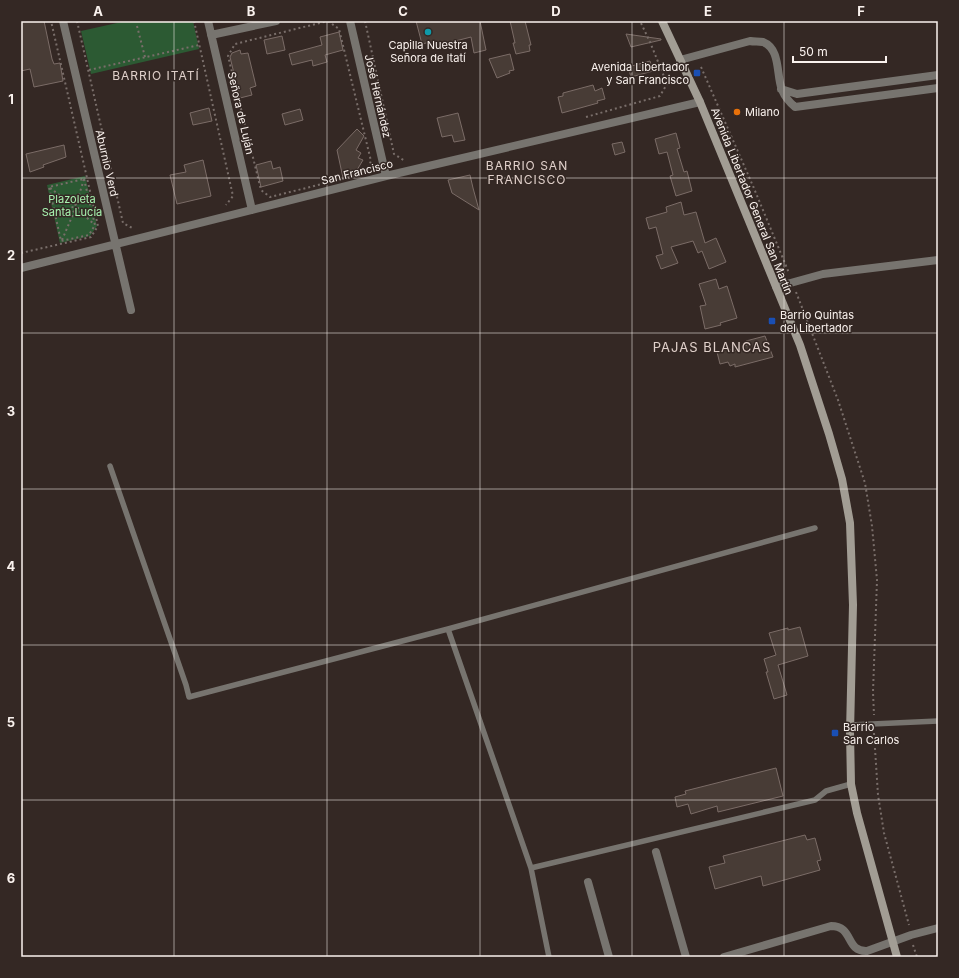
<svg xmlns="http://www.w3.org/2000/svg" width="959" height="978" viewBox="0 0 959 978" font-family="Inter,sans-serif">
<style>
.green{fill:#2c5a33}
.building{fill:#483c36;stroke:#7b6c67}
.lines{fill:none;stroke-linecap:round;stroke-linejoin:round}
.path{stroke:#796e6a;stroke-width:2;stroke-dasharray:2 3;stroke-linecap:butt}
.service{stroke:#77746f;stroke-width:5.5}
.minor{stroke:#77746f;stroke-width:8}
.secondary{stroke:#a29d94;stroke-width:8}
.grid{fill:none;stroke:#faf2ee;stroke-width:1;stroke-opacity:0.55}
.culture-dot{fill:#0f9aa8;stroke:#342824;stroke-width:1.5}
.transit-dot{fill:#1a4fb4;stroke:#342824;stroke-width:1.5}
.food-dot{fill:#e8710a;stroke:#342824;stroke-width:1.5}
.labels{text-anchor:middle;stroke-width:3;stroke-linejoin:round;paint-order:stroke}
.poi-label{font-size:11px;fill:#faf2ee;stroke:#342824;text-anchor:start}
.street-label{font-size:11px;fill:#faf2ee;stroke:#342824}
.park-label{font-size:11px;fill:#a8f4b0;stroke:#342824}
.neighbourhood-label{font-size:12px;letter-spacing:1px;fill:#e0d0ca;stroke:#342824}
.quarter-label{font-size:13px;letter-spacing:1px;fill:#e0d0ca;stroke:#342824}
.neatline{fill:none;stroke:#faf2ee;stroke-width:1.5}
.grid-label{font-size:13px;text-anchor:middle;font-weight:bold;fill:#faf2ee}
</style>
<rect width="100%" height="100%" fill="#342824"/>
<!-- green -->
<path class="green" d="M 126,21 L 193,21 L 199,49 L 91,74 L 81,31 Z
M 85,176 L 97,226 L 90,236 L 60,243 L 47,185 Z"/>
<!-- building -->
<path class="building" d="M 21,21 L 44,21 L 52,59 L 54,64 L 60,63 L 63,81 L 34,87 L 30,69 L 21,71 Z
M 416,21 L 480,21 L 486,50 L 474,53 L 471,37 L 432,47 L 430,42 L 422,44 Z
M 510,21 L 525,21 L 531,45 L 529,45 L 530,51 L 516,54 L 513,43 L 515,43 Z
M 339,32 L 343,50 L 325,55 L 327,62 L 313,66 L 312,60 L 292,65 L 289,54 L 322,45 L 320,37 Z
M 626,34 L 661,39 L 661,40 L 631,47 Z
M 282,36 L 285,50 L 267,54 L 264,40 Z
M 240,50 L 241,54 L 248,53 L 256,86 L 250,88 L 252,95 L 240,98 L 230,57 L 232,53 Z
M 510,54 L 514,70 L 509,71 L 510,73 L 497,78 L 489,59 Z
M 650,61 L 653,71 L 631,77 L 628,67 Z
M 593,85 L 595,91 L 602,88 L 605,99 L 597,101 L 598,103 L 562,113 L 558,97 L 563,96 L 563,93 Z
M 209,108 L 212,121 L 193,125 L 190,113 Z
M 300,109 L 303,120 L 285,125 L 282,114 Z
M 458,113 L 465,140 L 454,142 L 452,135 L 442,137 L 437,118 Z
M 357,129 L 364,136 L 356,150 L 361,153 L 358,158 L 363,160 L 357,170 L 358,174 L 343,178 L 337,150 Z
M 676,133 L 680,148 L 677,149 L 684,172 L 687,171 L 692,191 L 676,196 L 670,176 L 673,175 L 667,152 L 659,154 L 655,139 Z
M 622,142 L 625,152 L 615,155 L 612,144 Z
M 64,145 L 66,157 L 43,165 L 44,167 L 30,172 L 26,154 Z
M 203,160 L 211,196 L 177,204 L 170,175 L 186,172 L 184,165 Z
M 271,161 L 273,169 L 280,167 L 283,181 L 261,187 L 256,165 Z
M 470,175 L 473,188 L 479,210 L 452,193 L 448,180 Z
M 681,202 L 684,215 L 696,212 L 705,243 L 716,238 L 726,262 L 709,269 L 702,251 L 698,253 L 693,241 L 671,247 L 678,263 L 661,269 L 656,256 L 663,254 L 656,227 L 649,229 L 646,218 L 667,212 L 666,207 Z
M 716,279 L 719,289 L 727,286 L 737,318 L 720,323 L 721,325 L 705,329 L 700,306 L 706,305 L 699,284 Z
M 765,336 L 773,357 L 735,367 L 735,364 L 730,366 L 728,362 L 720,364 L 717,352 L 725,350 L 724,346 L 734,352 L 739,347 L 747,345 L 746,341 Z
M 800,627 L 808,656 L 778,665 L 787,695 L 774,699 L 766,672 L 768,672 L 764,659 L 776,655 L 769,633 L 788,628 L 788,630 Z
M 776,768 L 783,796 L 718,812 L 717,806 L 691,814 L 688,804 L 677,807 L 675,797 L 686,794 L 685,791 Z
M 805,835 L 807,840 L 815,838 L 821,860 L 817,861 L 820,870 L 763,886 L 761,876 L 715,889 L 709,867 L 725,863 L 723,856 Z"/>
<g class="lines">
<!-- path -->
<path class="path" d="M 77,21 L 123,223 L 134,229
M 194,21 L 233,196 L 226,205
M 328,21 L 339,29 L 371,161 L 366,173 L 270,197 L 261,190 L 228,56 L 235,44 Z
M 365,21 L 394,154 L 405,161
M 137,26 L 145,57
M 701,67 L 753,186 L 789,273
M 89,70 L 199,45
M 586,117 L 660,96 L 667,84 L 650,42 L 640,21
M 84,179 L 95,225 L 89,235 L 61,241 L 49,187 Z
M 50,188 L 73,205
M 76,205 L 84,179
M 62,240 L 74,212 L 72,209 L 73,205 L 74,204 L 78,206 L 78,210 L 94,224
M 21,253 L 91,237 L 98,226 L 51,21
M 796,292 L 838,400 L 865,483 L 872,526 L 877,580 L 873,692 L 874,715
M 874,733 L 878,795 L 884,833 L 909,925
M 913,945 L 917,957"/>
<!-- service -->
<path class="service" d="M 110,466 L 186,685 L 189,697 L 448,629 L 815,528
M 448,629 L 531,868 L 549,957
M 850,725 L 938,721
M 531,868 L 815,800 L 826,791 L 851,784"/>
<!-- minor -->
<path class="minor" d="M 63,21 L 131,310
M 208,21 L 252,210
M 350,21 L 386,176
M 211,35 L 276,21
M 680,60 L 750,41 C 754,42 759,41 763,42 C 781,49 776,75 782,90 C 785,97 789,102 795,107 L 938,88
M 781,89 L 797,94 L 938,75
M 21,268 L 386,176 L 700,102
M 776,287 L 823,274 L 938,260
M 656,852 L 686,957
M 588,882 L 609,957
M 724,957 L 831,926 C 854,926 845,952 867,951 L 911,935 L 938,928"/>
<!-- secondary -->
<path class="secondary" d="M 662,21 L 700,102 L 800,345 L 829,434 L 842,479 L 850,523 L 853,605 L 850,732 L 851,784 L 857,813 L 897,957"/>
</g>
<!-- grid -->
<path class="grid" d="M 174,21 L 174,957M 327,21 L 327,957M 480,21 L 480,957M 632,21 L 632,957M 784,21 L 784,957M 21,178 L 938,178M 21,333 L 938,333M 21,489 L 938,489M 21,645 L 938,645M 21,800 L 938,800"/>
<!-- markers -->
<circle class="culture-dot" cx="428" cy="32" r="4"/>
<g class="transit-dot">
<rect x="693" y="69" width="8" height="8" rx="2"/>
<rect x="768" y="317" width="8" height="8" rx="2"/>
<rect x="831" y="729" width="8" height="8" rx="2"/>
</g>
<circle class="food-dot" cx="737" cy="112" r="4"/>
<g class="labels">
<!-- poi labels -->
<g class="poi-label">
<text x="428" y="49" text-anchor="middle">Capilla Nuestra<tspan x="428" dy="13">Señora de Itatí</tspan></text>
<text x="689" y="71" text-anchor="end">Avenida Libertador<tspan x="689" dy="13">y San Francisco</tspan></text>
<text x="745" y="116">Milano</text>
<text x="780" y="319">Barrio Quintas<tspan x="780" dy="13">del Libertador</tspan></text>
<text x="843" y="731">Barrio<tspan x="843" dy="13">San Carlos</tspan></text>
</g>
<!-- street labels -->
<g class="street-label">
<text transform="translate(378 96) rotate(77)" y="4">José Hernández</text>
<text transform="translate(241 113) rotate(77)" y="4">Señora de Luján</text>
<text transform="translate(107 163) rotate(77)" y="4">Aburnio Verd</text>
<text transform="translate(357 172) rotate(-14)" y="4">San Francisco</text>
<text transform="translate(752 201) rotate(68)" y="4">Avenida Libertador General San Martín</text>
</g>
<!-- park labels -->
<g class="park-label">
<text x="72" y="203">Plazoleta<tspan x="72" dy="13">Santa Lucía</tspan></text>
</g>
<!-- neighbourhood labels -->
<g class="neighbourhood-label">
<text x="156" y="80">BARRIO ITATÍ</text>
<text x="527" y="170">BARRIO SAN<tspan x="527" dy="14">FRANCISCO</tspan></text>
</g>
<!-- quarter labels -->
<g class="quarter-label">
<text x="712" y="352">PAJAS BLANCAS</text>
</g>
</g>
<!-- border -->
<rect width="959" height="978" fill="none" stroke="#342824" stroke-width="44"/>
<!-- scale -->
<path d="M793 56v6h93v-6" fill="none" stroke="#faf2ee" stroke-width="2"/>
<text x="799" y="56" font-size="12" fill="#faf2ee" stroke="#342824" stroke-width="3" paint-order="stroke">50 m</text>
<rect x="22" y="22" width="915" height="934" class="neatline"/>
<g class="grid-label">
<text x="98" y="16">A</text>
<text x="251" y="16">B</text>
<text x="403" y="16">C</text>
<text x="556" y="16">D</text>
<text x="708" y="16">E</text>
<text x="861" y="16">F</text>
<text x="11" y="104">1</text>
<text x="11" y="260">2</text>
<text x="11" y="416">3</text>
<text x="11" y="571">4</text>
<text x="11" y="727">5</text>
<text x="11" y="883">6</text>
</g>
</svg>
